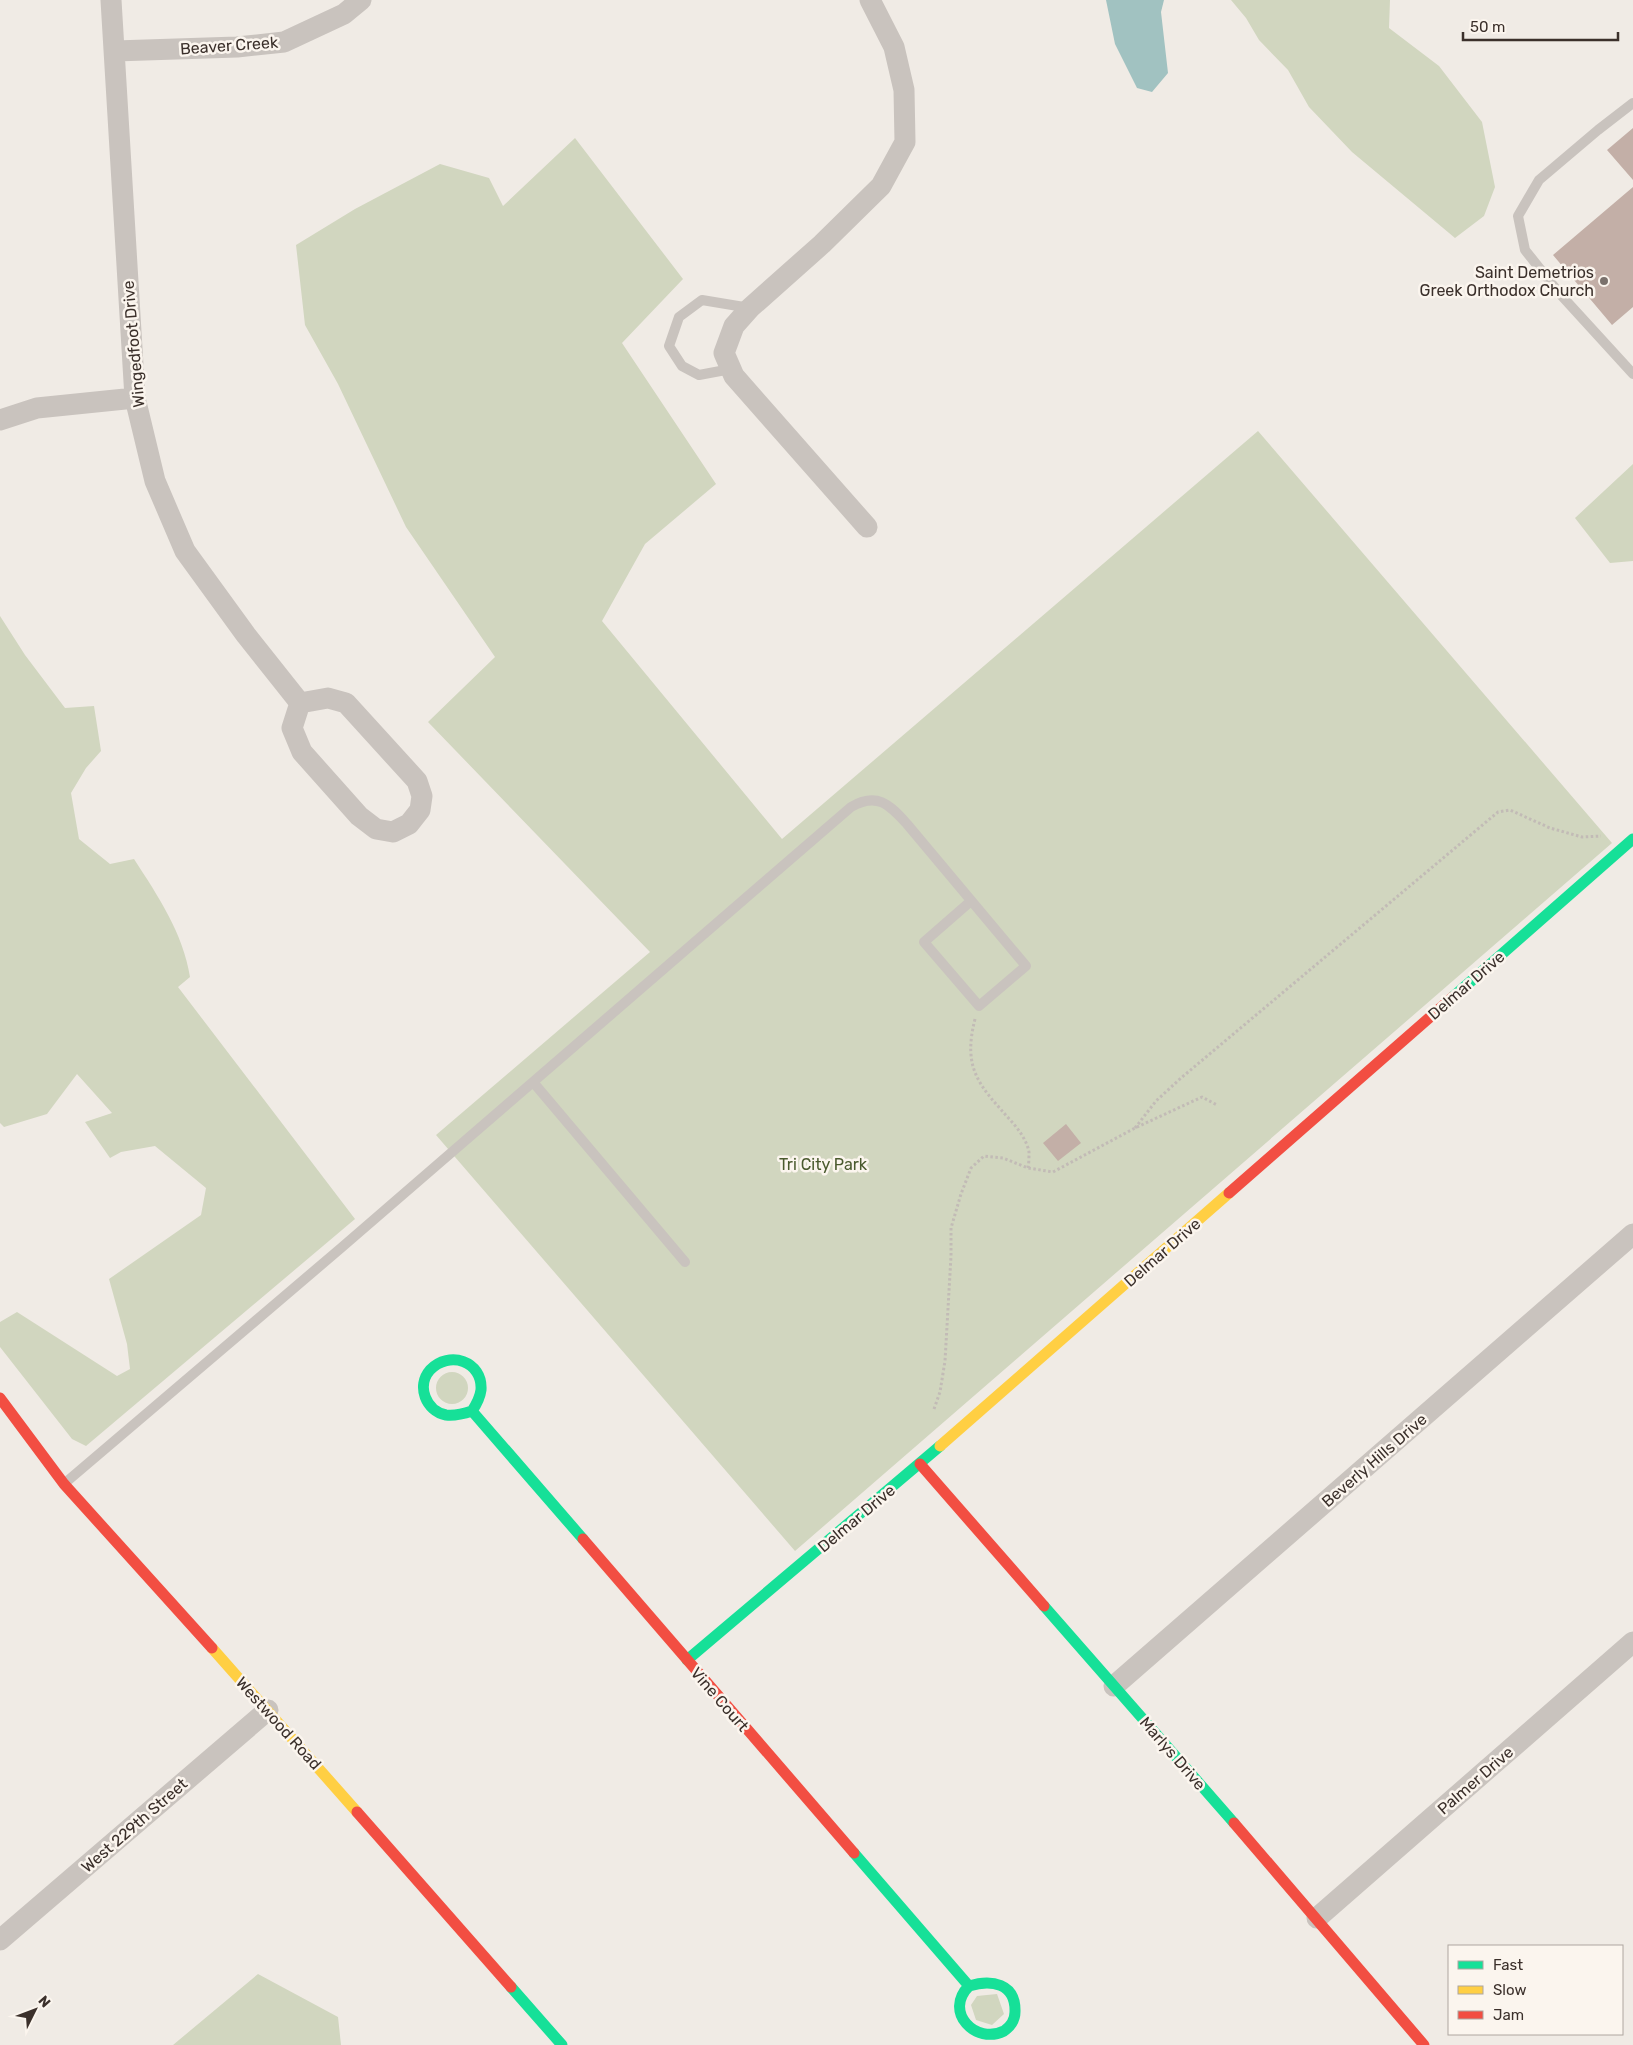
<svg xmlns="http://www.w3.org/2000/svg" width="1633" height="2045" viewBox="0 0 1633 2045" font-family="Rubik,sans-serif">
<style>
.green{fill:#d1d6bf}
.water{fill:#a1c2c1}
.building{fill:#c3afa7}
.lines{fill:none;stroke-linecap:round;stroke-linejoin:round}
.path{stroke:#c2bbb6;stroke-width:3;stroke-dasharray:2.5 2.5;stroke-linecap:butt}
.lane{stroke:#c9c3be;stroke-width:10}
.street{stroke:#c9c3be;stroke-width:21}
.fast{stroke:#16e098;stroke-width:11}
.slow{stroke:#ffcf43;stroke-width:11}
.jam{stroke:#f24e42;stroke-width:11}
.poi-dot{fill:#7a716c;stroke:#fbf5ee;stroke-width:2}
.labels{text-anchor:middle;stroke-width:5;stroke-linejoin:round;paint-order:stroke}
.street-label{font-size:16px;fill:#3b302b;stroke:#fbf5ee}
.poi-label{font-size:16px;fill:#3b302b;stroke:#fbf5ee;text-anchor:end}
.park-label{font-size:16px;fill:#4a5a2e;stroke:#fbf5ee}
</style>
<rect width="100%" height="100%" fill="#f0ebe5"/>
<!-- green -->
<path class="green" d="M 1231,0 L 1390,0 L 1389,28 L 1439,66 L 1482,122 L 1495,187 L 1484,216 L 1455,238 L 1352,152 L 1309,107 L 1288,70 L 1259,40 L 1246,18 Z
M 575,138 L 683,279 L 622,343 L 716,484 L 645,544 L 602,621 L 782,839 L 1258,431 L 1612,843 L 795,1551 L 436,1135 L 650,952 L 428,722 L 495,657 L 406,527 L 338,384 L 305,325 L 296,245 L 355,209 L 440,164 L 489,178 L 503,206 Z
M 1633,464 L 1633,561 L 1610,563 L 1575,518 Z
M 0,616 L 25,655 L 65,708 L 94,706 L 101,751 L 86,768 L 71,793 L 79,839 L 110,864 L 134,859 C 158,896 183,933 190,977 L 178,987 L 355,1219 L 86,1446 L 72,1439 L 0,1347 L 0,1322 L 17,1312 L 117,1376 L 130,1369 L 127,1344 L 109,1279 L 201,1215 L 206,1188 L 155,1146 L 121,1152 L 110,1158 L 85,1122 L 112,1113 L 77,1074 L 47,1114 L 4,1127 L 0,1123 Z
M436 1388a16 16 0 1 1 32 0a16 16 0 1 1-32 0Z
M 258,1974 L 338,2017 L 341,2045 L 173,2045 Z
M 997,1994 L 1004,2014 L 992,2025 L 976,2020 L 971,2005 L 977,1996 Z"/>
<!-- water -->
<path class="water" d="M 1106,0 L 1164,0 L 1161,12 L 1168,73 L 1152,92 L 1137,88 L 1115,44 Z"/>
<!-- building -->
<path class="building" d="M 1633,128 L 1633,180 L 1607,150 Z
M 1633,187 L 1633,307 L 1612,325 L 1553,255 Z
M 1066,1124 L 1081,1143 L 1058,1161 L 1043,1143 Z"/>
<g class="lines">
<!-- path -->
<path class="path" d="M 975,1019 C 962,1070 980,1086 1012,1122 C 1019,1130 1027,1141 1029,1152 C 1029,1157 1029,1163 1028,1168
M 1135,1128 L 1156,1101 L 1181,1078 L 1498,812 L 1510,810 L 1550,828 L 1582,837 L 1601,836
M 934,1409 L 940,1392 L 945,1361 L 951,1256 L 951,1228 L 961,1194 L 971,1168 L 984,1156 L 1003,1158 L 1028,1168 L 1053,1172 L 1135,1128 L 1202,1097 L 1217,1105"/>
<!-- lane -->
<path class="lane" d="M 1633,103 L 1598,130 L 1539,180 L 1518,216 L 1525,250 L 1560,294 L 1633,374
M 731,369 L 699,375 L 682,366 L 669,346 L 679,317 L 702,300 L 750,308
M 533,1082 L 685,1262
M 65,1483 L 341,1248 L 851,807 C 877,792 889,804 907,824 L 1026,966 L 979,1006 L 924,942 L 971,901"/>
<!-- street -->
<path class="street" d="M 111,0 L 135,398 L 155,481 L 185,551 L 246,635 L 300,703
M 115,51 L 237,47 L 284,42 L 344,14 L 361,0
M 0,420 L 37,408 L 135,398
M 867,527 L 734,376 L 724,353 L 734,326 L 750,308 L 822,244 L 881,186 L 905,142 L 904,90 L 894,47 L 870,0
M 328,698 L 346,703 L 417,781 L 422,796 L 420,810 L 409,824 L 393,832 L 376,829 L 359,816 L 302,752 L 292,728 L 300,703 Z
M 1114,1686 L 1633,1234
M 1317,1918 L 1633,1642
M 0,1940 L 268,1710"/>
<!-- fast -->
<path class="fast" d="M 1453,997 L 1633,839
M 472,1411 C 463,1414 455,1416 446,1415 C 426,1411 416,1386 430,1370 C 449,1350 483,1361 481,1390 C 480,1398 476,1405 472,1411 L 583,1539
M 1044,1606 L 1234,1823
M 687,1660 L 940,1446
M 854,1853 L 969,1986 C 943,2012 976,2045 1004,2031 C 1010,2027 1015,2020 1015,2012 C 1016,1983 991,1979 969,1986
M 511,1987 L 562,2045"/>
<!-- slow -->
<path class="slow" d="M 940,1446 L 1229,1193
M 212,1648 L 357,1812"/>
<!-- jam -->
<path class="jam" d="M 1229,1193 L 1453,997
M 0,1398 L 64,1484 L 212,1648
M 920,1464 L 1044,1606
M 583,1539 L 854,1853
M 357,1812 L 511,1987
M 1234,1823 L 1424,2045"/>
</g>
<!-- markers -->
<circle class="poi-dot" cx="1604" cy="281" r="5"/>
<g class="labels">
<!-- street labels -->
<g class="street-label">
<text transform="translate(229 45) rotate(-4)" y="6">Beaver Creek</text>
<text transform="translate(133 344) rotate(-95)" y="6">Wingedfoot Drive</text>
<text transform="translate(1466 985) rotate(-41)" y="6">Delmar Drive</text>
<text transform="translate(1162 1252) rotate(-41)" y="6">Delmar Drive</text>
<text transform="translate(1374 1460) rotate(-41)" y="6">Beverly Hills Drive</text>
<text transform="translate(856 1518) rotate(-40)" y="6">Delmar Drive</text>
<text transform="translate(720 1699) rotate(49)" y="6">Vine Court</text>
<text transform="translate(279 1723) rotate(48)" y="6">Westwood Road</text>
<text transform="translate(1173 1753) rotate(49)" y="6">Marlys Drive</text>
<text transform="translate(1475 1780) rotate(-41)" y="6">Palmer Drive</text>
<text transform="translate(134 1825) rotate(-41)" y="6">West 229th Street</text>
</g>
<!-- poi labels -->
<g class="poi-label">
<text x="1594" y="278">Saint Demetrios<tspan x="1594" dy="18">Greek Orthodox Church</tspan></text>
</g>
<!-- park labels -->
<g class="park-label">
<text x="823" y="1170">Tri City Park</text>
</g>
</g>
<!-- legend -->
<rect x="1448" y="1945" width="175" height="90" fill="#fbf5ee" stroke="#aea6a0"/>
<rect x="1458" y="1961" width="25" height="8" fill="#16e098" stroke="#aea6a0"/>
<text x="1493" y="1970" font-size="15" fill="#3b302b">Fast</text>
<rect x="1458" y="1986" width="25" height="8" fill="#ffcf43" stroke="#aea6a0"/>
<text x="1493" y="1995" font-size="15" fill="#3b302b">Slow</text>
<rect x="1458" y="2011" width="25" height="8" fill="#f24e42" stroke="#aea6a0"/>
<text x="1493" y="2020" font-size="15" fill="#3b302b">Jam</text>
<!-- north arrow -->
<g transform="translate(35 2010) rotate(48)" stroke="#fbf5ee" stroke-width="4" paint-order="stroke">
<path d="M0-4L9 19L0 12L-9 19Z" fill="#3b302b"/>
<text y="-8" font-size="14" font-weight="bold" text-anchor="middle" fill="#3b302b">N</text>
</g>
<!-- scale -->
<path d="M1463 32v8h155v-8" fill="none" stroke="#3b302b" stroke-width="2.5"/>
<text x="1470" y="32" font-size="15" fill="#3b302b" stroke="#fbf5ee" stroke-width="4" paint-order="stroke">50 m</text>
</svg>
